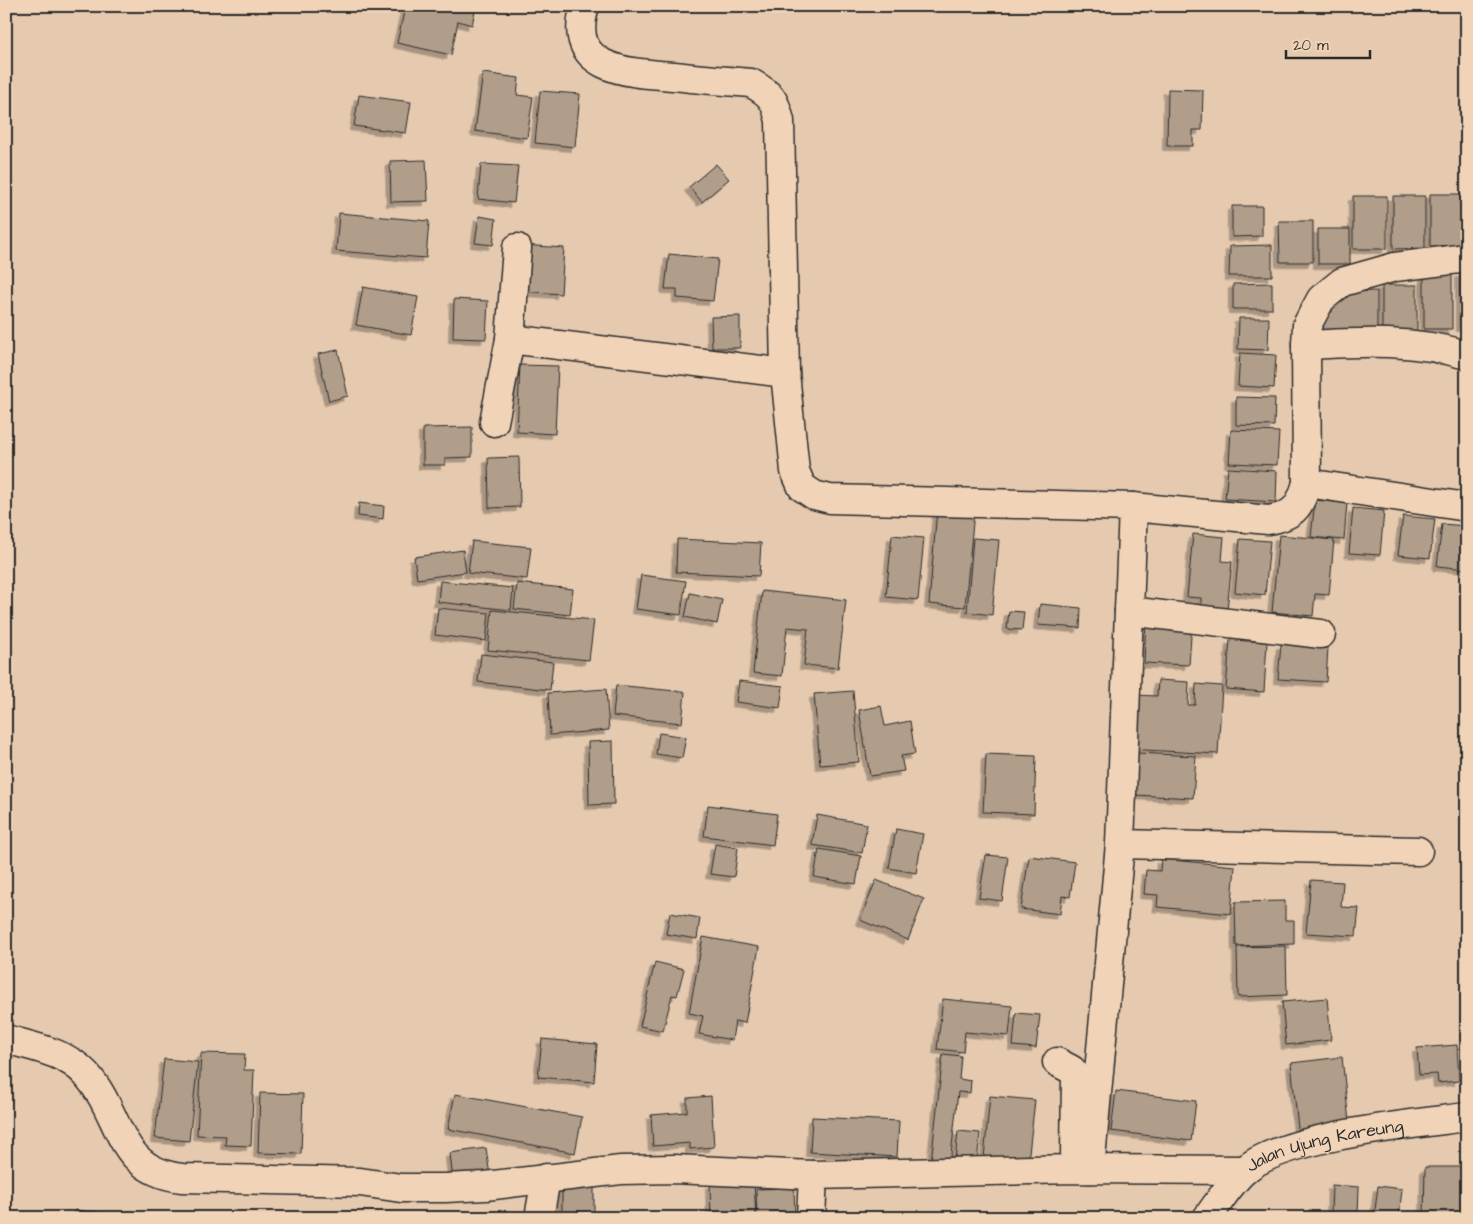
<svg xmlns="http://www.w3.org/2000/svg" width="1473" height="1224" viewBox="0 0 1473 1224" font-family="'Architects Daughter',sans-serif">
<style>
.building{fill:#b09d8a;stroke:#2b2b2b;filter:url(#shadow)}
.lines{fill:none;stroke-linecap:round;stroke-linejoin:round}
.minor-casing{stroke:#2b2b2b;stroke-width:31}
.minor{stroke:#f1d4b7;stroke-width:28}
.labels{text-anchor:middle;stroke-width:5;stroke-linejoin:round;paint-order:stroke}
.street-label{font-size:18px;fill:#2b2b2b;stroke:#f1d4b7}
</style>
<defs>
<filter id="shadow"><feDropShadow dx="-4.5" dy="4.5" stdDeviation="0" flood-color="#0004"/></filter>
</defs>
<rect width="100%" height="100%" fill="#e5caaf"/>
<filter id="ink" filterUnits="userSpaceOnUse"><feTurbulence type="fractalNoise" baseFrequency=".02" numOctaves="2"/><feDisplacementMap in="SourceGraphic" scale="10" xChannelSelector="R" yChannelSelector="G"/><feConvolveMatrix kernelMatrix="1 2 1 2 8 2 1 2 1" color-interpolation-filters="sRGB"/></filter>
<g filter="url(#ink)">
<!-- building -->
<path class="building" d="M 397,6 L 476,6 L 472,25 L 458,21 L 451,55 L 397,43 L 405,8 Z
M 483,73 L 519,78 L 517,95 L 533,97 L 527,138 L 475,131 Z
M 1168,89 L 1203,90 L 1202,130 L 1193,130 L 1193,146 L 1167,146 Z
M 540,91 L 580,94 L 575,147 L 535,143 Z
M 359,95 L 411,102 L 406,133 L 354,126 Z
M 426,160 L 428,201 L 391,202 L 390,161 Z
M 481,164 L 518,166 L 514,203 L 478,199 Z
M 716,164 L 729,179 L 702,202 L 689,187 Z
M 1430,194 L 1462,194 L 1462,245 L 1430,246 Z
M 1353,196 L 1387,196 L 1387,249 L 1353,249 Z
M 1393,196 L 1425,196 L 1425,248 L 1393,249 Z
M 1232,206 L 1262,206 L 1262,236 L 1232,237 Z
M 339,213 L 429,221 L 426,258 L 336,251 Z
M 479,216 L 496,219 L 493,245 L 475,243 Z
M 1279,221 L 1313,221 L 1313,262 L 1280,262 Z
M 1318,229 L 1350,229 L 1350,264 L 1318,264 Z
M 523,245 L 564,248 L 561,294 L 520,291 Z
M 1272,245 L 1272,276 L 1229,276 L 1230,246 Z
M 669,254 L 718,259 L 713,301 L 677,298 L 677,289 L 665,289 Z
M 1452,273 L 1452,329 L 1424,329 L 1424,274 Z
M 1460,273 L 1467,273 L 1467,327 L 1460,327 Z
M 1272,283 L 1272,309 L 1233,309 L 1233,284 Z
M 1382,285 L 1417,285 L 1417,332 L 1382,332 Z
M 363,287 L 418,297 L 411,335 L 356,325 Z
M 1377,291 L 1377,333 L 1320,333 L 1319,312 L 1332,312 L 1332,292 Z
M 454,299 L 488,301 L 486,339 L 453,338 Z
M 740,316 L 740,348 L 712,348 L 711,317 Z
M 1239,318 L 1269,318 L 1268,350 L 1238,349 Z
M 338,350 L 348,396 L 329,401 L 318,354 Z
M 1240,353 L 1276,355 L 1274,388 L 1238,386 Z
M 520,365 L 558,366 L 555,434 L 517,432 Z
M 1236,397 L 1275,398 L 1274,426 L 1236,425 Z
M 472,427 L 472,457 L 445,458 L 445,465 L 423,465 L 423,428 Z
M 1231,430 L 1279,432 L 1277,465 L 1229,463 Z
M 519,457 L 520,507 L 489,508 L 488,458 Z
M 1228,468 L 1277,471 L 1276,502 L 1225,499 Z
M 1315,500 L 1347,503 L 1344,540 L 1311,537 Z
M 359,503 L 384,506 L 383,519 L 358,516 Z
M 1353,508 L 1384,511 L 1380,555 L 1349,553 Z
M 937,509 L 974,512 L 965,607 L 929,604 Z
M 1403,516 L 1435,519 L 1430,558 L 1398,555 Z
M 1442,524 L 1467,526 L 1467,569 L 1437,566 Z
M 1193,534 L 1224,537 L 1222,561 L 1232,562 L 1227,610 L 1201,608 L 1201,598 L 1187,597 Z
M 892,535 L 924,538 L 918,600 L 886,597 Z
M 1279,535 L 1334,540 L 1329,595 L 1315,594 L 1313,616 L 1272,612 Z
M 973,538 L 999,540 L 992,615 L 967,612 Z
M 677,539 L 761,543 L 759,576 L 676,572 Z
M 1240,539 L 1270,541 L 1265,595 L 1235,592 Z
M 472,541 L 531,547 L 527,579 L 468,573 Z
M 463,550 L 466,572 L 417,579 L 414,557 Z
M 641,575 L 686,581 L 681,615 L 636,609 Z
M 440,581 L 513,588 L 511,610 L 438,602 Z
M 517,583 L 573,589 L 570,615 L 514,609 Z
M 762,591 L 846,600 L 838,668 L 804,665 L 808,629 L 787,627 L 782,676 L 753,673 Z
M 690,593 L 722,600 L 717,624 L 685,617 Z
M 1040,604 L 1081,608 L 1080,628 L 1038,625 Z
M 438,608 L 489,613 L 486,641 L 435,635 Z
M 492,610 L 594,620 L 589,660 L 488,650 Z
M 1009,611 L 1024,612 L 1022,630 L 1007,629 Z
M 1146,620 L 1192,622 L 1189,665 L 1144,663 Z
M 1230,640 L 1267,642 L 1264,692 L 1226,689 Z
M 1281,644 L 1328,647 L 1326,682 L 1278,679 Z
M 481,654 L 553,662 L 550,690 L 478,682 Z
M 1158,680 L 1189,682 L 1188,705 L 1195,705 L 1196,684 L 1222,686 L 1218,754 L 1126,749 L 1134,695 L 1157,696 Z
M 739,681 L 783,686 L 780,708 L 736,702 Z
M 616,685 L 685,692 L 682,723 L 613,716 Z
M 606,689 L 609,730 L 550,735 L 548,693 Z
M 853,691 L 859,762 L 820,765 L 814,694 Z
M 881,706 L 885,726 L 910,721 L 915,754 L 901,756 L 904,771 L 870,776 L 859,710 Z
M 659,733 L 686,737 L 682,758 L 656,754 Z
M 613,741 L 614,804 L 589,805 L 588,742 Z
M 1137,753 L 1196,756 L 1193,798 L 1135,795 Z
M 986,754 L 1036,756 L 1034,814 L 983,812 Z
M 708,805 L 777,814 L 773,845 L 704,836 Z
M 817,815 L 867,824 L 862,853 L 812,845 Z
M 896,829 L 923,834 L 916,873 L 889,868 Z
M 715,844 L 738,848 L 734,877 L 710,874 Z
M 819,849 L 861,856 L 856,884 L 814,877 Z
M 986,855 L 1008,857 L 1002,901 L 979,898 Z
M 1029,856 L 1075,862 L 1070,897 L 1062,896 L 1060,914 L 1021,909 Z
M 1161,859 L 1235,866 L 1231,914 L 1157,907 L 1158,895 L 1144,894 L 1146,870 L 1160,871 Z
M 876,880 L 924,899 L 908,940 L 860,920 Z
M 1311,880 L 1343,882 L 1341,907 L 1359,908 L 1356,936 L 1306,933 Z
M 1285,901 L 1285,920 L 1294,920 L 1294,944 L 1236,946 L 1235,902 Z
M 670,913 L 700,918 L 697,939 L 666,934 Z
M 703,937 L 759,947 L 745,1023 L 735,1021 L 732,1040 L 699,1034 L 703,1016 L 689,1013 Z
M 1286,946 L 1287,995 L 1238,997 L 1237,947 Z
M 655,962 L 684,969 L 677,996 L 672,995 L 663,1031 L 640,1026 Z
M 1327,998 L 1331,1040 L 1286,1045 L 1282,1002 Z
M 943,999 L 1012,1006 L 1009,1036 L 965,1032 L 963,1052 L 937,1049 Z
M 1016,1013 L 1040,1015 L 1036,1048 L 1013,1046 Z
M 542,1039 L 597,1044 L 594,1082 L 538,1077 Z
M 1457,1045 L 1459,1081 L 1438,1083 L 1437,1074 L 1419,1075 L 1417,1048 Z
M 201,1053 L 245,1054 L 244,1070 L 254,1070 L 251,1146 L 225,1145 L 226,1136 L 197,1135 Z
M 943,1054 L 961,1056 L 959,1079 L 971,1081 L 970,1093 L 958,1092 L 950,1164 L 931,1162 Z
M 1342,1057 L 1350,1131 L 1299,1137 L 1291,1063 Z
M 164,1059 L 198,1062 L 189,1141 L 155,1138 Z
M 1116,1091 L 1196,1101 L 1191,1141 L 1111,1131 Z
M 260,1093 L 303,1094 L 301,1154 L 258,1153 Z
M 455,1094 L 582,1117 L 575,1153 L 448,1129 Z
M 711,1096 L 714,1147 L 690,1149 L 690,1143 L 653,1146 L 651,1115 L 687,1112 L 687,1098 Z
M 990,1096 L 1035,1100 L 1028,1162 L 984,1158 Z
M 812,1117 L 899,1121 L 897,1157 L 810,1152 Z
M 958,1131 L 980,1133 L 977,1163 L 955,1161 Z
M 486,1148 L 490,1176 L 453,1181 L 450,1153 Z
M 1425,1167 L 1467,1167 L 1467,1218 L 1424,1218 Z
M 754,1182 L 756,1218 L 711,1218 L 710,1184 Z
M 1332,1185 L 1359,1187 L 1358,1215 L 1331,1214 Z
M 594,1186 L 594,1218 L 562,1218 L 562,1187 Z
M 1378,1186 L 1402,1189 L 1399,1218 L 1374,1218 Z
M 794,1188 L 795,1218 L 757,1218 L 756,1189 Z
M 75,1210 L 127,1215 L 127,1218 L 74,1218 Z
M 189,1214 L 225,1216 L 224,1218 L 188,1218 Z
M 1027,1214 L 1094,1217 L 1027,1218 Z"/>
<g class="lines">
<!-- minor casing -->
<g class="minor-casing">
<g id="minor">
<path d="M 585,6 C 565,71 629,73 674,76 C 700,79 725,81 751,83 C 771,94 775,99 780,121 L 785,373 L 795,471 L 802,487 L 814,495 L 830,499 L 1133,507 L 1120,844 L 1090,1169"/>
<path d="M 510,339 L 785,373"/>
<path d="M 1306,345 C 1362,342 1412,339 1467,355"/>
<path d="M 494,422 L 510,339 L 517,248"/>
<path d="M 1307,483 L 1467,507"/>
<path d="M 1133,507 L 1268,520 C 1294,516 1300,507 1307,483 L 1306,345 L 1307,325 L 1321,299 L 1342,282 L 1395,267 L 1467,258"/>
<path d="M 1129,611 L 1321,634"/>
<path d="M 1120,844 L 1418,851"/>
<path d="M 6,1039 C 33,1047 66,1052 86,1074 C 123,1115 115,1170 182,1178 L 317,1181 L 360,1182 L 401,1188 L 445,1188 L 485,1186 L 621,1170 L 674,1169 L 813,1175 L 1074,1169 L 1245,1170"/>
<path d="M 1057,1062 L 1072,1070 L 1076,1076 L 1075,1157"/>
<path d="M 539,1218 L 546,1178"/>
<path d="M 811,1218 L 813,1175"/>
<path id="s1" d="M 1207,1218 C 1219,1202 1230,1183 1245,1170 C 1283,1136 1414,1124 1467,1117"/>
</g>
</g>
<!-- minor -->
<use href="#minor" class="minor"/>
</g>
</g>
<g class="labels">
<!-- street labels -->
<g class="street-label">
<text dy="6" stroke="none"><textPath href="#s1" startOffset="146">Jalan Ujung Kareung</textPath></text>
</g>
</g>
<!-- margin -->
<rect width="1473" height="1224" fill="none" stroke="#f1d4b7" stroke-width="25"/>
<rect x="12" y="12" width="1448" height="1199" fill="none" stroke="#2b2b2b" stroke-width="2" filter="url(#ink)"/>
<!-- scale -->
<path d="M1286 50v8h84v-8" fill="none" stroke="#2b2b2b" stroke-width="2.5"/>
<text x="1293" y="50" font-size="15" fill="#2b2b2b" stroke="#f1d4b7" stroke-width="4" paint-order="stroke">20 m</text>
</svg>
